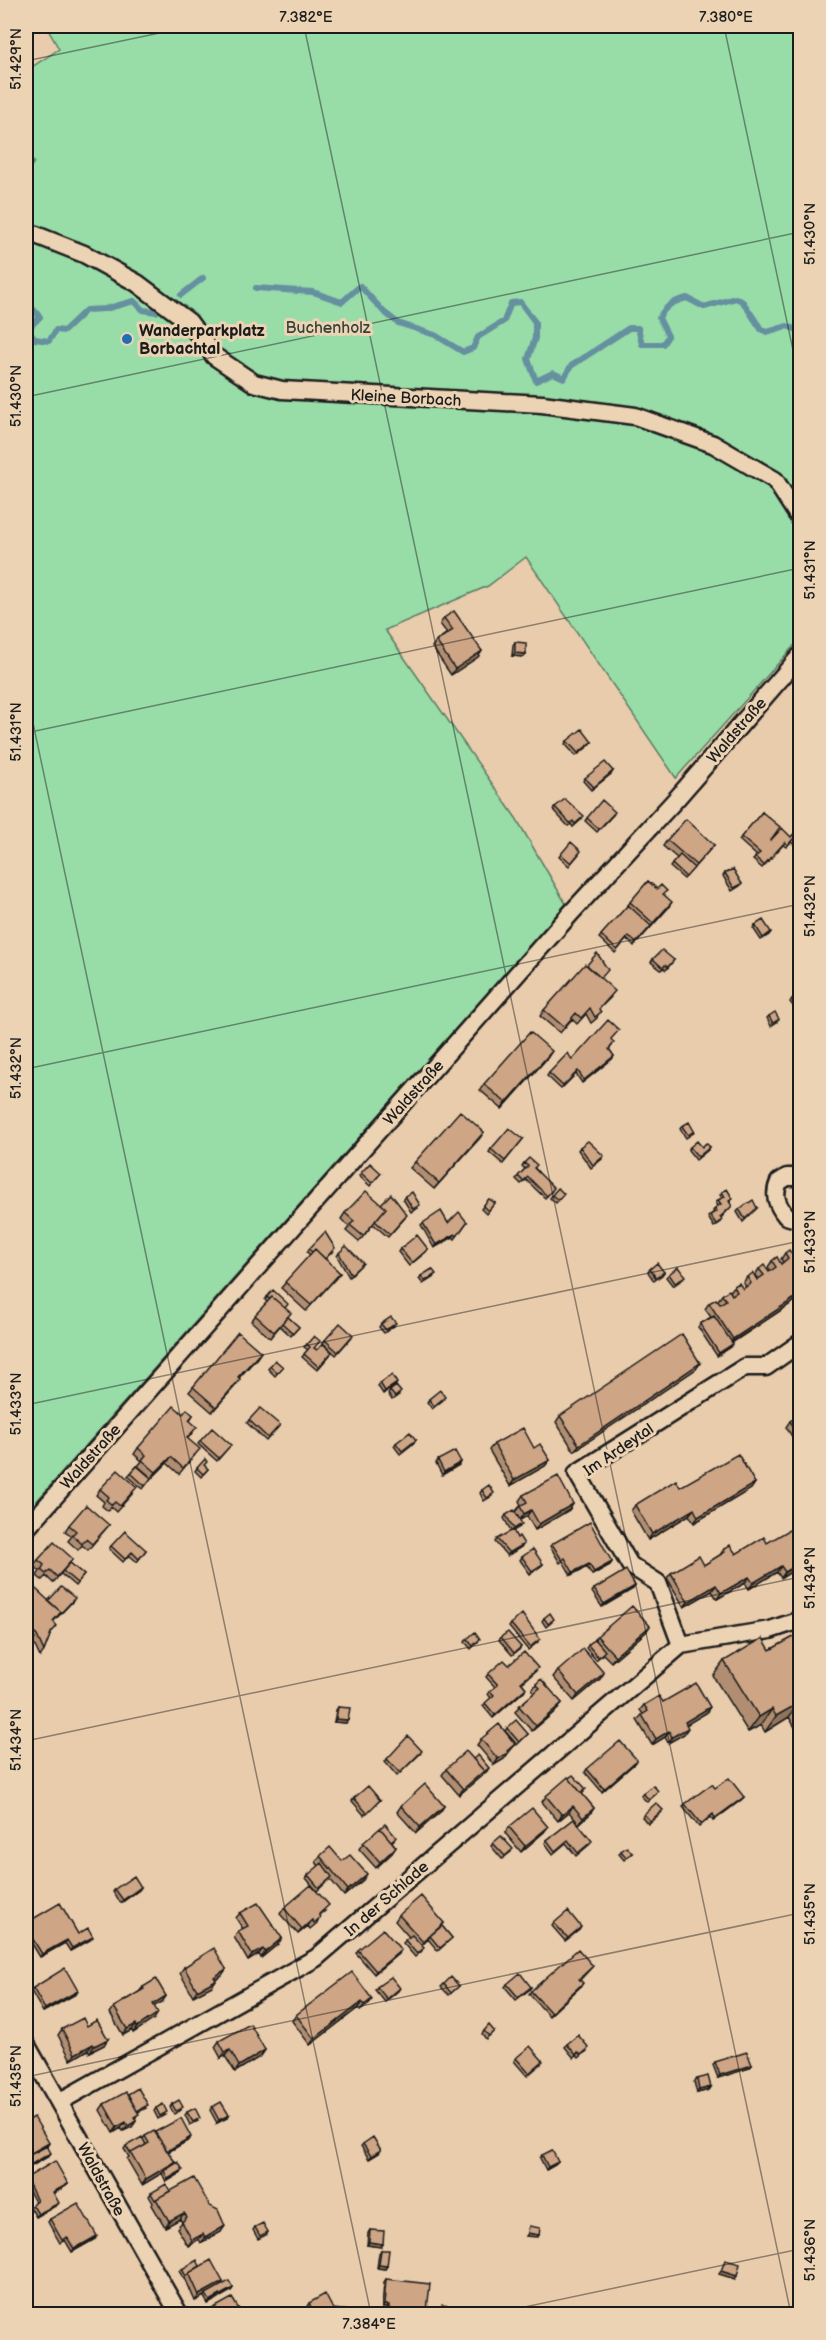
<svg xmlns="http://www.w3.org/2000/svg" width="826" height="2340" viewBox="0 0 826 2340" font-family="'Balsamiq Sans',sans-serif">
<style>
.green{fill:#98dca8;stroke:#5a7c62;stroke-width:1.5}
.lines{fill:none;stroke-linecap:round;stroke-linejoin:round}
.stream{stroke:#65909f;stroke-width:6}
.street-casing{stroke:#1c1c1c;stroke-width:21}
.street{stroke:#ecd3b4;stroke-width:16}
.wall{fill:#b18e72;stroke:#1c1c1c;stroke-width:1.5}
.shaded-wall{fill:#90745d;stroke:#1c1c1c;stroke-width:1.5}
.building{fill:#cea585;stroke:#1c1c1c;stroke-width:1.5}
.ticks{fill:none;stroke:#1c1c1c;stroke-width:1.5;stroke-opacity:0.45}
.poi-dot{fill:#1f6fb2;stroke:#ecd3b4;stroke-width:2}
.labels{text-anchor:middle;stroke-width:6;stroke-linejoin:round;paint-order:stroke}
.park-label{font-size:16px;fill:#354238;stroke:#ecd3b4}
.poi-label{font-size:16px;font-weight:bold;fill:#1c1c1c;stroke:#ecd3b4;text-anchor:start}
.street-label{font-size:16px;fill:#1c1c1c;stroke:#ecd3b4}
.neatline{fill:none;stroke:#1c1c1c;stroke-width:2}
.ticks-label{font-size:15px;text-anchor:middle;fill:#1c1c1c}
</style>
<rect width="100%" height="100%" fill="#e9ccac"/>
<filter id="ink" filterUnits="userSpaceOnUse"><feTurbulence type="fractalNoise" baseFrequency=".0167" numOctaves="2"/><feDisplacementMap in="SourceGraphic" scale="12" xChannelSelector="R" yChannelSelector="G"/><feConvolveMatrix kernelMatrix="1 2 1 2 8 2 1 2 1" color-interpolation-filters="sRGB"/></filter>
<g filter="url(#ink)">
<!-- green -->
<path class="green" d="M 46,26 L 800,26 L 800,639 L 676,778 L 526,557 L 488,586 L 385,630 L 516,818 L 566,904 L 26,1513 L 26,174 L 34,162 L 26,158 L 26,71 L 59,49 Z"/>
<g class="lines">
<!-- stream -->
<path class="stream" d="M 256,288 L 313,292 L 342,302 L 360,286 L 384,312 L 398,323 L 435,335 L 463,352 L 473,348 L 478,337 L 504,321 L 511,303 L 520,302 L 535,322 L 535,338 L 528,359 L 536,381 L 553,373 L 564,378 L 571,366 L 629,328 L 638,328 L 642,344 L 663,344 L 668,336 L 659,318 C 665,306 674,301 687,298 L 704,307 L 736,298 L 743,302 L 761,329 L 767,332 L 787,326 L 800,331
M 181,295 L 203,278
M 26,301 L 40,317 L 27,330 L 35,339 L 49,341 L 56,330 L 64,331 L 86,310 L 105,309 L 134,301 L 143,310 L 156,312"/>
<!-- street casing -->
<g class="street-casing">
<path id="street" d="M 26,231 L 84,254 L 137,283 L 189,322 L 214,356 L 254,383 L 282,390 L 542,404 L 635,416 L 713,444 L 775,480 L 800,519
M 800,1177 L 787,1177 L 779,1182 C 773,1195 777,1205 786,1216 L 800,1220
M 26,1529 L 571,913 L 678,797 L 800,656
M 681,1645 L 658,1583 L 630,1565 L 577,1473 L 745,1367 L 766,1367 L 800,1343
M 26,2044 L 179,2314
M 59,2102 L 316,1958 L 681,1645 L 770,1630 L 800,1620"/>
</g>
<!-- street -->
<use href="#street" class="street"/>
</g>
<!-- wall -->
<path class="wall" d="M 444,618 L 482,651 L 478,657 L 451,675 L 432,647 L 436,641 L 447,633 L 440,624 Z
M 515,642 L 526,654 L 524,657 L 512,656 L 513,645 Z
M 567,741 L 592,742 L 590,745 L 576,756 L 565,744 Z
M 613,771 L 611,774 L 591,790 L 583,781 L 585,778 Z
M 555,807 L 582,819 L 573,827 L 571,824 L 568,826 L 553,810 Z
M 762,812 L 771,840 L 791,837 L 800,827 L 801,842 L 796,846 L 791,842 L 786,847 L 783,845 L 762,868 L 753,860 L 757,856 L 739,840 Z
M 613,815 L 597,832 L 585,821 L 587,818 Z
M 667,840 L 714,845 L 684,879 L 670,867 L 677,858 L 663,846 Z
M 561,854 L 579,854 L 569,866 L 559,857 Z
M 725,873 L 742,884 L 740,886 L 732,891 L 723,876 Z
M 648,881 L 664,895 L 668,908 L 634,946 L 627,939 L 615,953 L 599,938 L 628,905 Z
M 755,925 L 771,932 L 769,935 L 761,940 L 753,928 Z
M 653,959 L 674,960 L 666,970 L 663,968 L 661,970 L 651,962 Z
M 601,978 L 611,997 L 599,1009 L 597,1018 L 591,1023 L 586,1014 L 577,1024 L 572,1019 L 560,1033 L 540,1016 L 544,1010 Z
M 801,997 L 801,1007 L 796,1010 L 790,1002 L 792,999 Z
M 769,1016 L 777,1022 L 771,1026 L 767,1018 Z
M 611,1040 L 612,1046 L 609,1049 L 614,1056 L 612,1059 L 582,1083 L 576,1074 L 561,1089 L 547,1076 L 549,1073 L 572,1060 Z
M 548,1057 L 502,1109 L 480,1090 L 484,1084 Z
M 682,1126 L 694,1131 L 692,1134 L 686,1138 L 680,1129 Z
M 484,1132 L 434,1189 L 410,1168 L 415,1162 Z
M 523,1139 L 503,1164 L 489,1152 L 491,1149 Z
M 580,1147 L 602,1159 L 591,1168 L 578,1150 Z
M 690,1147 L 710,1147 L 708,1150 L 696,1160 L 688,1150 Z
M 524,1163 L 535,1168 L 552,1191 L 545,1198 L 526,1180 L 521,1184 L 516,1179 L 525,1169 L 522,1166 Z
M 361,1173 L 381,1173 L 370,1186 L 359,1176 Z
M 722,1192 L 731,1202 L 729,1203 L 729,1209 L 721,1218 L 720,1223 L 714,1227 L 708,1217 L 710,1215 L 714,1212 L 713,1211 L 715,1208 L 718,1206 L 716,1203 L 718,1200 L 722,1198 L 720,1195 Z
M 552,1195 L 562,1196 L 556,1203 L 550,1198 Z
M 405,1196 L 418,1208 L 411,1212 L 403,1199 Z
M 489,1199 L 495,1203 L 486,1214 L 481,1209 Z
M 381,1204 L 405,1218 L 388,1237 L 373,1224 L 359,1242 L 346,1231 L 349,1227 L 341,1219 L 345,1213 Z
M 757,1208 L 743,1222 L 737,1212 L 739,1209 Z
M 467,1222 L 455,1239 L 453,1237 L 434,1248 L 421,1225 L 423,1223 Z
M 801,1242 L 801,1297 L 732,1343 L 731,1347 L 717,1356 L 698,1327 L 700,1324 L 711,1317 L 705,1309 L 709,1303 L 720,1304 L 718,1300 L 722,1295 L 730,1292 L 734,1286 L 743,1289 L 746,1286 L 743,1283 L 747,1277 L 757,1280 L 758,1279 L 755,1275 L 759,1269 L 769,1272 L 771,1271 L 768,1267 L 772,1261 L 781,1264 L 783,1262 L 781,1259 L 785,1253 L 793,1256 L 796,1254 L 794,1250 L 798,1244 Z
M 309,1249 L 333,1251 L 325,1259 L 340,1273 L 336,1278 L 306,1311 L 281,1288 L 310,1255 L 307,1252 Z
M 400,1249 L 428,1249 L 426,1252 L 409,1266 L 398,1252 Z
M 339,1253 L 363,1263 L 349,1277 L 337,1256 Z
M 650,1269 L 664,1272 L 662,1275 L 654,1281 L 648,1272 Z
M 669,1274 L 683,1279 L 673,1286 L 666,1277 Z
M 421,1276 L 434,1277 L 423,1284 L 419,1279 Z
M 267,1297 L 285,1309 L 288,1317 L 299,1327 L 291,1336 L 280,1326 L 270,1338 L 251,1321 L 267,1302 L 265,1300 Z
M 381,1324 L 394,1326 L 384,1333 L 379,1327 Z
M 351,1338 L 336,1355 L 323,1343 L 325,1340 Z
M 307,1344 L 317,1350 L 330,1355 L 317,1370 L 302,1357 L 308,1350 L 304,1347 Z
M 261,1352 L 239,1378 L 236,1385 L 212,1412 L 189,1392 L 193,1387 Z
M 700,1363 L 696,1369 L 574,1451 L 556,1422 L 560,1416 Z
M 270,1366 L 283,1367 L 275,1376 L 268,1369 Z
M 801,1373 L 801,1385 L 796,1378 Z
M 380,1383 L 395,1386 L 383,1394 L 378,1386 Z
M 390,1391 L 399,1395 L 392,1400 L 388,1394 Z
M 429,1399 L 443,1400 L 432,1409 L 427,1402 Z
M 183,1414 L 193,1415 L 190,1420 L 193,1433 L 187,1439 L 195,1455 L 179,1474 L 167,1463 L 152,1478 L 138,1466 L 142,1461 L 134,1454 L 138,1448 Z
M 801,1415 L 801,1451 L 786,1427 L 790,1421 Z
M 249,1420 L 280,1425 L 266,1441 L 247,1423 Z
M 416,1440 L 414,1443 L 400,1454 L 394,1446 L 396,1443 Z
M 200,1441 L 229,1447 L 217,1461 L 198,1444 Z
M 494,1444 L 534,1448 L 550,1460 L 545,1466 L 510,1486 L 489,1450 Z
M 438,1460 L 461,1462 L 459,1465 L 442,1475 L 436,1463 Z
M 137,1466 L 151,1478 L 143,1489 L 128,1476 Z
M 204,1466 L 208,1469 L 201,1477 L 195,1471 L 197,1468 Z
M 755,1483 L 751,1489 L 694,1523 L 689,1515 L 648,1540 L 631,1511 L 635,1505 L 680,1487 Z
M 100,1489 L 133,1493 L 116,1512 L 111,1507 L 108,1511 L 102,1506 L 104,1502 L 96,1495 Z
M 482,1490 L 492,1496 L 484,1501 L 480,1493 Z
M 523,1495 L 573,1504 L 569,1510 L 535,1530 L 527,1516 L 520,1520 L 515,1512 L 521,1505 L 519,1501 Z
M 506,1515 L 520,1527 L 513,1531 L 521,1547 L 507,1556 L 495,1542 L 497,1539 L 511,1531 L 504,1518 Z
M 69,1525 L 109,1525 L 88,1550 L 82,1545 L 78,1550 L 68,1541 L 72,1536 L 65,1531 Z
M 767,1543 L 801,1566 L 781,1578 L 777,1572 L 749,1589 L 745,1583 L 717,1599 L 712,1591 L 684,1607 L 667,1578 L 671,1573 L 704,1565 L 720,1555 L 724,1549 L 736,1554 Z
M 552,1544 L 612,1562 L 610,1565 L 592,1575 L 587,1567 L 571,1575 L 563,1561 L 560,1563 L 550,1546 Z
M 111,1546 L 146,1550 L 137,1562 L 129,1555 L 123,1562 L 109,1549 Z
M 522,1557 L 543,1564 L 541,1566 L 530,1574 L 520,1560 Z
M 38,1560 L 70,1563 L 84,1575 L 75,1586 L 61,1574 L 62,1572 L 53,1583 L 46,1576 L 42,1580 L 37,1576 L 40,1571 L 33,1566 Z
M 26,1580 L 48,1601 L 73,1601 L 53,1622 L 50,1635 L 44,1651 L 40,1657 L 33,1642 L 26,1650 Z
M 635,1586 L 633,1589 L 602,1607 L 592,1592 L 594,1589 Z
M 544,1618 L 552,1622 L 546,1627 L 542,1621 Z
M 511,1624 L 538,1642 L 528,1650 L 509,1627 Z
M 646,1632 L 611,1662 L 603,1654 L 596,1660 L 586,1648 L 597,1636 Z
M 801,1633 L 801,1726 L 796,1729 L 789,1717 L 765,1732 L 761,1725 L 748,1732 L 713,1676 L 724,1661 L 770,1650 Z
M 501,1637 L 521,1647 L 519,1650 L 512,1655 L 499,1640 Z
M 467,1639 L 478,1642 L 471,1649 L 465,1642 Z
M 509,1665 L 536,1671 L 522,1683 L 526,1688 L 524,1691 L 493,1718 L 483,1706 L 491,1698 L 488,1694 L 495,1687 L 486,1677 L 488,1674 Z
M 558,1671 L 600,1679 L 574,1701 L 553,1677 Z
M 536,1684 L 562,1703 L 558,1709 L 532,1731 L 515,1712 L 519,1706 L 534,1693 L 532,1690 Z
M 663,1702 L 706,1713 L 686,1724 L 684,1734 L 668,1743 L 665,1737 L 652,1745 L 637,1720 L 643,1714 L 640,1710 L 644,1705 Z
M 338,1707 L 348,1720 L 346,1723 L 334,1722 L 336,1710 Z
M 507,1728 L 528,1734 L 517,1745 L 505,1731 Z
M 481,1739 L 515,1744 L 504,1759 L 494,1765 L 477,1745 Z
M 420,1754 L 397,1776 L 385,1762 L 387,1759 Z
M 473,1759 L 487,1771 L 459,1795 L 442,1775 L 446,1769 Z
M 635,1763 L 602,1792 L 585,1772 L 587,1769 Z
M 569,1778 L 584,1792 L 582,1794 L 594,1808 L 590,1814 L 579,1824 L 569,1812 L 558,1821 L 542,1802 L 546,1796 Z
M 715,1788 L 744,1797 L 741,1800 L 713,1821 L 711,1817 L 699,1827 L 683,1807 L 685,1804 Z
M 643,1793 L 656,1794 L 647,1802 L 641,1796 Z
M 354,1798 L 380,1800 L 364,1815 L 352,1801 Z
M 401,1806 L 444,1806 L 440,1812 L 416,1833 L 397,1812 Z
M 661,1813 L 648,1824 L 642,1817 L 644,1814 Z
M 574,1819 L 590,1844 L 576,1856 L 566,1843 L 553,1854 L 545,1843 L 547,1840 Z
M 509,1827 L 544,1832 L 521,1852 L 505,1833 Z
M 396,1837 L 392,1842 L 396,1847 L 392,1853 L 376,1868 L 359,1849 L 363,1843 Z
M 493,1843 L 511,1852 L 502,1859 L 491,1846 Z
M 621,1851 L 632,1853 L 624,1860 L 619,1854 Z
M 320,1856 L 342,1861 L 363,1880 L 344,1896 L 330,1879 L 317,1891 L 306,1878 L 319,1866 L 316,1862 Z
M 141,1887 L 139,1890 L 121,1903 L 113,1892 L 115,1889 Z
M 284,1908 L 325,1911 L 320,1915 L 317,1923 L 310,1929 L 308,1926 L 298,1934 L 280,1914 Z
M 240,1913 L 282,1938 L 278,1944 L 261,1958 L 259,1954 L 248,1961 L 234,1937 L 238,1931 L 243,1929 L 236,1918 Z
M 399,1915 L 444,1923 L 442,1926 L 452,1938 L 438,1951 L 428,1939 L 422,1945 L 422,1951 L 415,1957 L 403,1943 L 409,1937 L 395,1921 Z
M 26,1923 L 78,1934 L 90,1940 L 70,1951 L 65,1943 L 40,1957 L 26,1934 Z
M 554,1923 L 579,1930 L 565,1941 L 552,1926 Z
M 358,1950 L 399,1953 L 374,1974 L 356,1953 Z
M 593,1966 L 580,1980 L 581,1986 L 549,2016 L 529,1994 L 531,1991 Z
M 184,1967 L 226,1969 L 222,1975 L 215,1979 L 212,1986 L 193,1996 L 180,1973 Z
M 444,1984 L 459,1986 L 449,1995 L 441,1987 Z
M 507,1984 L 531,1987 L 529,1990 L 516,2000 L 505,1987 Z
M 143,1987 L 166,1996 L 162,2002 L 154,2006 L 154,2019 L 133,2033 L 132,2030 L 123,2035 L 110,2013 L 114,2007 L 139,1992 Z
M 377,1987 L 400,1988 L 398,1991 L 385,2002 L 375,1990 Z
M 33,1988 L 76,1994 L 43,2012 L 31,1991 Z
M 372,1999 L 368,2005 L 360,2011 L 358,2008 L 310,2045 L 292,2021 L 296,2015 Z
M 87,2026 L 104,2045 L 90,2052 L 88,2050 L 71,2060 L 58,2035 L 62,2029 Z
M 484,2031 L 494,2031 L 486,2039 L 482,2034 Z
M 219,2041 L 265,2050 L 261,2056 L 235,2072 L 225,2056 L 221,2058 L 215,2047 Z
M 567,2044 L 587,2051 L 579,2058 L 576,2055 L 574,2058 L 565,2047 Z
M 516,2058 L 541,2064 L 527,2076 L 514,2061 Z
M 715,2062 L 752,2065 L 749,2068 L 718,2078 L 713,2065 Z
M 697,2079 L 711,2087 L 709,2090 L 697,2093 L 694,2082 Z
M 128,2094 L 146,2108 L 138,2112 L 135,2120 L 136,2121 L 132,2127 L 123,2131 L 121,2128 L 113,2133 L 100,2110 L 104,2104 Z
M 172,2104 L 181,2110 L 174,2114 L 170,2107 Z
M 212,2107 L 227,2118 L 217,2123 L 210,2110 Z
M 156,2108 L 165,2115 L 158,2119 L 154,2111 Z
M 187,2112 L 198,2121 L 190,2125 L 185,2115 Z
M 26,2122 L 49,2143 L 47,2146 L 49,2156 L 28,2168 L 26,2163 Z
M 155,2132 L 189,2140 L 168,2152 L 175,2162 L 173,2165 L 181,2173 L 166,2182 L 162,2173 L 142,2185 L 127,2159 L 129,2157 L 124,2149 L 126,2146 L 143,2139 L 145,2136 Z
M 363,2144 L 381,2150 L 379,2153 L 369,2159 L 361,2146 Z
M 542,2155 L 558,2162 L 555,2165 L 546,2170 L 540,2158 Z
M 26,2178 L 68,2184 L 66,2186 L 54,2193 L 57,2205 L 36,2217 L 30,2207 L 35,2202 L 26,2186 Z
M 170,2191 L 221,2232 L 201,2243 L 199,2239 L 188,2246 L 177,2228 L 182,2222 L 180,2219 L 165,2227 L 152,2205 L 153,2203 L 149,2196 L 151,2193 Z
M 50,2219 L 95,2239 L 72,2252 L 65,2240 L 60,2243 L 48,2222 Z
M 255,2227 L 268,2232 L 266,2235 L 258,2239 L 253,2230 Z
M 370,2230 L 383,2244 L 381,2247 L 367,2245 L 368,2233 Z
M 381,2250 L 387,2266 L 385,2269 L 377,2268 L 379,2253 Z
M 200,2266 L 223,2282 L 221,2285 L 233,2288 L 231,2291 L 208,2304 L 204,2297 L 204,2296 L 195,2301 L 185,2278 L 184,2279 L 179,2271 L 182,2269 Z
M 386,2279 L 427,2310 L 425,2313 L 420,2312 L 419,2314 L 403,2314 L 387,2312 L 387,2308 L 382,2308 L 384,2282 Z
M 309,2303 L 333,2309 L 310,2312 L 307,2306 Z"/>
<!-- shaded-wall -->
<path class="shaded-wall" d="M 482,651 L 478,657 L 451,675 L 455,669 Z
M 515,653 L 526,654 L 524,657 L 512,656 Z
M 613,771 L 611,774 L 591,790 L 594,787 Z
M 672,902 L 668,908 L 634,946 L 636,943 Z
M 552,1051 L 548,1057 L 502,1109 L 506,1103 Z
M 614,1056 L 612,1059 L 582,1083 L 584,1080 Z
M 484,1132 L 480,1138 L 434,1189 L 439,1183 Z
M 455,1234 L 453,1237 L 434,1248 L 436,1245 Z
M 801,1294 L 801,1297 L 729,1344 L 733,1339 Z
M 733,1344 L 731,1347 L 717,1356 L 719,1353 Z
M 261,1352 L 257,1358 L 234,1383 L 238,1377 Z
M 700,1363 L 696,1369 L 574,1451 L 579,1445 Z
M 240,1379 L 236,1385 L 212,1412 L 216,1407 Z
M 397,1383 L 395,1386 L 383,1394 L 385,1391 Z
M 171,1457 L 167,1463 L 152,1478 L 156,1472 Z
M 550,1460 L 545,1466 L 510,1486 L 514,1480 Z
M 461,1462 L 459,1465 L 442,1475 L 444,1472 Z
M 755,1483 L 751,1489 L 694,1523 L 698,1517 Z
M 573,1504 L 569,1510 L 535,1530 L 539,1524 Z
M 694,1509 L 689,1515 L 648,1540 L 652,1534 Z
M 531,1510 L 527,1516 L 520,1520 L 524,1514 Z
M 524,1544 L 521,1547 L 507,1556 L 509,1553 Z
M 612,1562 L 610,1565 L 592,1575 L 594,1572 Z
M 801,1563 L 801,1566 L 781,1578 L 785,1572 Z
M 543,1564 L 541,1566 L 530,1574 L 532,1571 Z
M 589,1564 L 587,1567 L 571,1575 L 573,1572 Z
M 781,1566 L 777,1572 L 749,1589 L 753,1583 Z
M 749,1577 L 745,1583 L 717,1599 L 721,1593 Z
M 716,1585 L 712,1591 L 684,1607 L 688,1602 Z
M 635,1586 L 633,1589 L 602,1607 L 604,1604 Z
M 650,1626 L 646,1632 L 611,1662 L 615,1656 Z
M 604,1673 L 600,1679 L 574,1701 L 578,1695 Z
M 526,1688 L 524,1691 L 493,1718 L 495,1715 Z
M 800,1702 L 789,1717 L 765,1732 L 776,1716 Z
M 562,1703 L 558,1709 L 532,1731 L 536,1726 Z
M 710,1707 L 706,1713 L 681,1728 L 685,1722 Z
M 772,1709 L 761,1725 L 748,1732 L 759,1717 Z
M 336,1719 L 348,1720 L 346,1723 L 334,1722 Z
M 688,1728 L 684,1734 L 668,1743 L 672,1737 Z
M 669,1731 L 665,1737 L 652,1745 L 656,1739 Z
M 515,1744 L 511,1750 L 506,1754 L 508,1753 L 504,1759 L 494,1765 L 498,1759 Z
M 637,1760 L 635,1763 L 602,1792 L 604,1789 Z
M 489,1768 L 487,1771 L 459,1795 L 463,1789 L 484,1771 Z
M 744,1797 L 741,1800 L 713,1821 L 715,1818 Z
M 444,1806 L 440,1812 L 416,1833 L 420,1827 Z
M 573,1806 L 569,1812 L 558,1821 L 562,1815 Z
M 594,1808 L 590,1814 L 579,1824 L 583,1818 Z
M 548,1827 L 544,1832 L 521,1852 L 525,1846 Z
M 396,1847 L 392,1853 L 376,1868 L 380,1862 Z
M 367,1874 L 363,1880 L 344,1896 L 348,1890 Z
M 141,1887 L 139,1890 L 121,1903 L 123,1900 Z
M 312,1920 L 308,1926 L 298,1934 L 302,1929 Z
M 444,1923 L 440,1929 L 430,1936 L 428,1939 L 419,1948 L 423,1942 Z
M 581,1927 L 579,1930 L 565,1941 L 568,1938 Z
M 93,1937 L 90,1940 L 70,1951 L 72,1948 Z
M 282,1938 L 278,1944 L 261,1958 L 265,1952 Z
M 67,1940 L 65,1943 L 40,1957 L 42,1954 Z
M 263,1949 L 259,1954 L 248,1961 L 252,1955 Z
M 401,1950 L 399,1953 L 374,1974 L 376,1971 Z
M 226,1969 L 222,1975 L 210,1982 L 214,1977 Z
M 216,1980 L 212,1986 L 193,1996 L 197,1990 Z
M 583,1983 L 581,1986 L 549,2016 L 551,2013 Z
M 78,1991 L 76,1994 L 43,2012 L 45,2009 Z
M 166,1996 L 162,2002 L 149,2009 L 153,2004 Z
M 372,1999 L 368,2005 L 360,2011 L 364,2005 Z
M 362,2002 L 358,2008 L 310,2045 L 314,2039 Z
M 158,2013 L 154,2019 L 133,2033 L 137,2027 Z
M 136,2024 L 132,2030 L 123,2035 L 127,2029 Z
M 108,2039 L 104,2045 L 90,2052 L 94,2046 Z
M 93,2044 L 88,2050 L 71,2060 L 75,2054 Z
M 230,2050 L 225,2056 L 221,2058 L 225,2052 Z
M 265,2050 L 261,2056 L 235,2072 L 239,2066 Z
M 752,2065 L 749,2068 L 718,2078 L 720,2075 Z
M 711,2087 L 709,2090 L 697,2093 L 699,2090 Z
M 229,2115 L 227,2118 L 217,2123 L 219,2120 Z
M 136,2121 L 132,2127 L 123,2131 L 128,2126 Z
M 126,2122 L 121,2128 L 113,2133 L 117,2127 Z
M 191,2137 L 189,2140 L 161,2156 L 163,2153 Z
M 49,2143 L 45,2149 L 26,2158 L 26,2156 Z
M 381,2150 L 379,2153 L 369,2159 L 371,2156 Z
M 51,2153 L 49,2156 L 28,2168 L 30,2165 Z
M 175,2162 L 171,2168 L 164,2171 L 162,2173 L 142,2185 L 146,2179 Z
M 558,2162 L 555,2165 L 546,2170 L 548,2167 Z
M 183,2170 L 181,2173 L 166,2182 L 168,2179 Z
M 68,2184 L 66,2186 L 51,2195 L 53,2192 Z
M 59,2203 L 57,2205 L 36,2217 L 38,2214 Z
M 184,2213 L 180,2219 L 165,2227 L 169,2221 Z
M 225,2226 L 221,2232 L 201,2243 L 205,2238 Z
M 528,2233 L 539,2235 L 537,2237 L 526,2236 Z
M 203,2234 L 199,2239 L 188,2246 L 192,2240 Z
M 97,2236 L 95,2239 L 72,2252 L 74,2249 Z
M 369,2242 L 383,2244 L 381,2247 L 367,2245 Z
M 379,2265 L 387,2266 L 385,2269 L 377,2268 Z
M 721,2271 L 737,2276 L 735,2279 L 719,2274 Z
M 223,2282 L 219,2288 L 206,2294 L 204,2296 L 195,2301 L 199,2295 Z
M 233,2288 L 231,2291 L 208,2304 L 210,2301 Z
M 384,2305 L 389,2305 L 387,2308 L 382,2308 Z
M 389,2309 L 420,2313 L 419,2314 L 403,2314 L 387,2312 Z
M 420,2309 L 427,2310 L 425,2313 L 418,2312 Z"/>
<!-- building -->
<path class="building" d="M 454,611 L 482,651 L 455,669 L 436,641 L 453,630 L 444,618 Z
M 515,642 L 526,643 L 526,654 L 515,653 Z
M 582,729 L 592,742 L 578,753 L 567,741 Z
M 605,762 L 613,771 L 594,787 L 585,778 Z
M 565,799 L 584,816 L 575,824 L 573,821 L 570,823 L 555,807 Z
M 602,800 L 615,812 L 599,829 L 587,818 Z
M 762,812 L 780,827 L 770,841 L 782,828 L 791,837 L 801,827 L 801,841 L 798,843 L 793,839 L 788,845 L 785,842 L 764,865 L 755,857 L 760,853 L 741,837 Z
M 686,819 L 714,845 L 696,865 L 667,840 Z
M 571,842 L 581,851 L 571,863 L 561,854 Z
M 680,855 L 694,868 L 686,877 L 672,864 Z
M 733,869 L 742,884 L 734,888 L 725,873 Z
M 648,881 L 657,889 L 661,885 L 667,891 L 663,894 L 672,902 L 653,923 L 630,902 Z
M 628,905 L 651,926 L 636,943 L 629,936 L 617,950 L 601,935 Z
M 763,920 L 771,932 L 763,938 L 755,925 Z
M 662,950 L 674,960 L 668,967 L 665,965 L 663,968 L 653,959 Z
M 597,953 L 608,970 L 601,978 L 587,965 Z
M 585,964 L 615,991 L 599,1009 L 601,1012 L 595,1017 L 590,1008 L 581,1018 L 576,1013 L 564,1027 L 544,1010 Z
M 799,994 L 801,997 L 801,1005 L 798,1007 L 792,999 Z
M 775,1012 L 779,1019 L 773,1023 L 769,1016 Z
M 608,1020 L 619,1030 L 611,1039 L 614,1043 L 609,1049 L 614,1056 L 584,1080 L 578,1071 L 563,1086 L 549,1073 L 568,1053 L 572,1060 Z
M 530,1032 L 552,1051 L 506,1103 L 484,1084 Z
M 460,1111 L 484,1132 L 439,1183 L 415,1162 Z
M 689,1122 L 694,1131 L 688,1135 L 682,1126 Z
M 509,1128 L 523,1139 L 505,1161 L 491,1149 Z
M 588,1141 L 604,1156 L 593,1165 L 580,1147 Z
M 697,1141 L 702,1147 L 706,1143 L 710,1147 L 698,1157 L 690,1147 Z
M 529,1158 L 537,1165 L 534,1168 L 554,1188 L 547,1196 L 528,1177 L 523,1181 L 518,1176 L 528,1166 L 524,1163 Z
M 370,1163 L 381,1173 L 372,1183 L 361,1173 Z
M 558,1188 L 564,1194 L 558,1200 L 552,1195 Z
M 727,1189 L 733,1199 L 729,1201 L 732,1206 L 720,1217 L 722,1220 L 716,1224 L 710,1215 L 717,1211 L 715,1208 L 721,1204 L 718,1200 L 725,1197 L 722,1192 Z
M 366,1191 L 386,1208 L 363,1236 L 350,1225 L 354,1221 L 345,1213 Z
M 412,1192 L 420,1205 L 413,1209 L 405,1196 Z
M 391,1194 L 407,1215 L 390,1234 L 375,1221 L 386,1208 L 381,1204 Z
M 489,1199 L 495,1203 L 488,1211 L 483,1206 Z
M 753,1200 L 757,1208 L 745,1219 L 739,1209 Z
M 441,1211 L 448,1223 L 459,1212 L 467,1222 L 457,1236 L 455,1234 L 436,1245 L 423,1223 Z
M 325,1232 L 335,1248 L 325,1259 L 315,1249 L 312,1252 L 309,1249 Z
M 417,1235 L 428,1249 L 412,1263 L 400,1249 Z
M 346,1246 L 363,1263 L 351,1274 L 339,1253 Z
M 315,1249 L 340,1273 L 311,1305 L 285,1282 Z
M 789,1250 L 793,1256 L 801,1251 L 801,1294 L 733,1339 L 709,1303 L 716,1299 L 720,1304 L 726,1300 L 722,1295 L 729,1290 L 732,1295 L 737,1292 L 734,1286 L 739,1283 L 743,1289 L 751,1283 L 747,1277 L 753,1273 L 757,1280 L 764,1275 L 759,1269 L 764,1265 L 769,1272 L 776,1267 L 772,1261 L 777,1257 L 781,1264 L 788,1258 L 785,1253 Z
M 657,1263 L 664,1272 L 656,1278 L 650,1269 Z
M 678,1267 L 685,1276 L 675,1283 L 669,1274 Z
M 432,1269 L 436,1274 L 425,1281 L 421,1276 Z
M 273,1290 L 288,1304 L 285,1308 L 272,1297 L 269,1299 L 267,1297 Z
M 272,1297 L 291,1313 L 274,1332 L 255,1315 Z
M 714,1316 L 733,1344 L 719,1353 L 700,1324 Z
M 288,1317 L 299,1327 L 293,1333 L 282,1323 Z
M 391,1317 L 396,1323 L 386,1330 L 381,1324 Z
M 340,1323 L 353,1335 L 338,1352 L 325,1340 Z
M 238,1332 L 261,1352 L 238,1377 L 240,1379 L 216,1407 L 193,1387 Z
M 682,1334 L 700,1363 L 579,1445 L 560,1416 Z
M 314,1336 L 320,1341 L 314,1348 L 317,1350 L 323,1344 L 332,1352 L 319,1367 L 304,1354 L 310,1347 L 307,1344 Z
M 275,1360 L 283,1367 L 277,1373 L 270,1366 Z
M 392,1375 L 397,1383 L 385,1391 L 380,1383 Z
M 396,1386 L 401,1392 L 395,1397 L 390,1391 Z
M 440,1390 L 445,1397 L 434,1406 L 429,1399 Z
M 174,1406 L 183,1414 L 187,1409 L 193,1415 L 189,1420 L 197,1427 L 187,1438 L 200,1449 L 183,1468 L 171,1457 L 156,1472 L 142,1460 L 146,1455 L 138,1448 Z
M 260,1408 L 280,1425 L 268,1438 L 249,1420 Z
M 801,1415 L 801,1438 L 790,1421 Z
M 212,1428 L 231,1445 L 219,1458 L 200,1441 Z
M 523,1428 L 534,1448 L 540,1444 L 550,1460 L 514,1480 L 494,1444 Z
M 410,1432 L 416,1440 L 402,1451 L 396,1443 Z
M 455,1451 L 461,1462 L 444,1472 L 438,1460 Z
M 738,1454 L 755,1483 L 698,1517 L 694,1509 L 652,1534 L 635,1505 L 676,1480 L 680,1487 Z
M 205,1459 L 207,1462 L 204,1465 L 208,1469 L 203,1474 L 197,1468 Z
M 137,1466 L 151,1478 L 145,1486 L 131,1473 Z
M 118,1470 L 137,1487 L 120,1506 L 115,1502 L 112,1505 L 106,1500 L 109,1497 L 100,1489 Z
M 558,1476 L 573,1504 L 539,1524 L 531,1510 L 524,1514 L 520,1506 L 527,1502 L 523,1495 Z
M 489,1485 L 494,1493 L 487,1498 L 482,1490 Z
M 86,1505 L 109,1525 L 92,1544 L 86,1539 L 82,1544 L 72,1535 L 76,1531 L 69,1525 Z
M 514,1510 L 522,1524 L 514,1529 L 506,1515 Z
M 590,1522 L 612,1562 L 594,1572 L 589,1564 L 573,1572 L 565,1558 L 562,1560 L 552,1544 Z
M 801,1523 L 801,1563 L 785,1572 L 781,1566 L 753,1583 L 749,1577 L 721,1593 L 716,1585 L 688,1602 L 671,1573 L 699,1556 L 704,1565 L 725,1552 L 724,1549 L 730,1545 L 736,1554 L 764,1537 L 767,1543 Z
M 513,1530 L 517,1538 L 519,1536 L 524,1544 L 509,1553 L 497,1539 Z
M 125,1531 L 146,1550 L 139,1559 L 132,1552 L 125,1559 L 111,1546 Z
M 54,1542 L 73,1559 L 57,1577 L 50,1570 L 46,1574 L 41,1570 L 44,1565 L 38,1560 Z
M 533,1549 L 543,1564 L 532,1571 L 522,1557 Z
M 70,1563 L 84,1575 L 77,1583 L 63,1571 Z
M 626,1570 L 635,1586 L 604,1604 L 594,1589 Z
M 26,1580 L 61,1612 L 53,1621 L 57,1626 L 51,1633 L 44,1651 L 37,1636 L 26,1625 Z
M 61,1587 L 75,1598 L 59,1615 L 61,1612 L 48,1601 Z
M 632,1606 L 650,1626 L 615,1656 L 597,1636 Z
M 550,1613 L 554,1619 L 548,1624 L 544,1618 Z
M 522,1614 L 540,1639 L 530,1647 L 511,1624 Z
M 26,1630 L 35,1639 L 26,1649 Z
M 475,1632 L 480,1639 L 473,1646 L 467,1639 Z
M 508,1632 L 521,1647 L 514,1653 L 501,1637 Z
M 801,1633 L 801,1702 L 776,1716 L 772,1709 L 759,1717 L 724,1661 L 763,1638 L 770,1650 Z
M 595,1639 L 605,1651 L 598,1657 L 588,1645 Z
M 583,1649 L 604,1673 L 578,1695 L 558,1671 Z
M 524,1652 L 538,1668 L 521,1682 L 526,1688 L 495,1715 L 485,1703 L 494,1695 L 490,1691 L 498,1685 L 488,1674 L 504,1660 L 509,1665 Z
M 541,1679 L 562,1703 L 536,1726 L 519,1706 L 540,1688 L 536,1684 Z
M 696,1683 L 710,1707 L 685,1722 L 688,1728 L 672,1737 L 669,1731 L 656,1739 L 642,1715 L 648,1711 L 644,1705 L 659,1696 L 663,1702 Z
M 338,1707 L 350,1708 L 348,1720 L 336,1719 Z
M 516,1720 L 528,1734 L 519,1742 L 507,1728 Z
M 499,1724 L 515,1744 L 507,1751 L 508,1753 L 498,1759 L 481,1739 Z
M 408,1736 L 422,1751 L 400,1773 L 387,1759 Z
M 620,1741 L 637,1760 L 604,1789 L 587,1769 Z
M 466,1751 L 484,1771 L 463,1789 L 446,1769 Z
M 478,1755 L 489,1768 L 481,1774 L 484,1771 L 473,1759 Z
M 573,1775 L 586,1789 L 581,1793 L 569,1778 Z
M 568,1777 L 594,1808 L 583,1818 L 573,1806 L 562,1815 L 546,1796 Z
M 729,1778 L 744,1797 L 715,1818 L 713,1814 L 701,1824 L 685,1804 L 712,1784 L 715,1788 Z
M 425,1784 L 444,1806 L 420,1827 L 401,1806 Z
M 653,1785 L 658,1791 L 649,1800 L 643,1793 Z
M 368,1786 L 380,1800 L 367,1813 L 354,1798 Z
M 656,1803 L 663,1810 L 650,1821 L 644,1814 Z
M 532,1808 L 548,1827 L 525,1846 L 509,1827 Z
M 574,1819 L 592,1841 L 578,1853 L 568,1840 L 555,1851 L 547,1840 Z
M 385,1824 L 396,1837 L 391,1841 L 380,1828 Z
M 380,1828 L 396,1847 L 380,1862 L 363,1843 Z
M 501,1836 L 513,1849 L 505,1856 L 493,1843 Z
M 330,1847 L 342,1861 L 350,1855 L 367,1874 L 348,1890 L 320,1856 Z
M 627,1847 L 632,1853 L 626,1857 L 621,1851 Z
M 322,1863 L 332,1877 L 319,1888 L 308,1875 Z
M 134,1876 L 141,1887 L 123,1900 L 115,1889 Z
M 311,1885 L 329,1905 L 319,1914 L 321,1917 L 314,1923 L 312,1920 L 302,1929 L 284,1908 Z
M 421,1896 L 444,1923 L 423,1942 L 399,1915 Z
M 60,1903 L 78,1934 L 88,1928 L 93,1937 L 72,1948 L 67,1940 L 42,1954 L 26,1928 L 26,1923 Z
M 258,1903 L 282,1938 L 265,1952 L 263,1949 L 252,1955 L 238,1931 L 248,1926 L 240,1913 Z
M 568,1911 L 581,1927 L 568,1938 L 554,1923 Z
M 442,1926 L 452,1938 L 440,1948 L 430,1936 Z
M 383,1929 L 401,1950 L 376,1971 L 358,1950 Z
M 412,1935 L 424,1948 L 417,1954 L 405,1940 Z
M 214,1948 L 226,1969 L 214,1977 L 216,1980 L 197,1990 L 184,1967 Z
M 578,1949 L 593,1966 L 579,1979 L 583,1983 L 551,2013 L 531,1991 Z
M 65,1968 L 78,1991 L 45,2009 L 33,1988 Z
M 352,1972 L 372,1999 L 364,2005 L 362,2002 L 314,2039 L 296,2015 Z
M 520,1973 L 531,1987 L 518,1997 L 507,1984 Z
M 391,1977 L 400,1988 L 387,1999 L 377,1987 Z
M 451,1977 L 459,1986 L 451,1993 L 444,1984 Z
M 156,1979 L 166,1996 L 153,2004 L 158,2013 L 137,2027 L 136,2024 L 127,2029 L 114,2007 L 144,1989 L 143,1987 Z
M 83,2018 L 87,2026 L 97,2020 L 108,2039 L 94,2046 L 93,2044 L 75,2054 L 62,2029 Z
M 250,2024 L 265,2050 L 239,2066 L 230,2050 L 225,2052 L 219,2041 Z
M 489,2025 L 494,2031 L 489,2036 L 484,2031 Z
M 578,2035 L 589,2048 L 581,2055 L 578,2052 L 576,2055 L 567,2044 Z
M 530,2046 L 543,2061 L 529,2073 L 516,2058 Z
M 747,2052 L 752,2065 L 720,2075 L 715,2062 Z
M 708,2076 L 711,2087 L 699,2090 L 697,2079 Z
M 138,2088 L 148,2105 L 137,2111 L 128,2094 Z
M 126,2092 L 139,2114 L 134,2117 L 136,2121 L 128,2126 L 126,2122 L 117,2127 L 104,2104 Z
M 179,2100 L 183,2107 L 176,2111 L 172,2104 Z
M 221,2102 L 229,2115 L 219,2120 L 212,2107 Z
M 163,2104 L 167,2112 L 160,2116 L 156,2108 Z
M 195,2108 L 200,2118 L 193,2122 L 187,2112 Z
M 34,2117 L 49,2143 L 26,2156 L 26,2122 Z
M 181,2118 L 191,2137 L 167,2151 L 155,2132 Z
M 154,2131 L 175,2162 L 146,2179 L 131,2153 L 149,2143 L 145,2136 Z
M 142,2137 L 146,2145 L 131,2153 L 132,2155 L 126,2146 Z
M 373,2137 L 381,2150 L 371,2156 L 363,2144 Z
M 47,2146 L 51,2153 L 30,2165 L 26,2157 Z
M 552,2150 L 558,2162 L 548,2167 L 542,2155 Z
M 55,2161 L 68,2184 L 53,2192 L 59,2203 L 38,2214 L 32,2204 L 37,2201 L 26,2178 Z
M 178,2162 L 183,2170 L 168,2179 L 164,2171 Z
M 194,2178 L 210,2206 L 218,2210 L 225,2226 L 205,2238 L 203,2234 L 192,2240 L 182,2222 L 187,2217 L 184,2213 L 169,2221 L 156,2199 Z
M 166,2184 L 170,2191 L 155,2200 L 151,2193 Z
M 78,2203 L 97,2236 L 74,2249 L 67,2237 L 62,2240 L 50,2219 Z
M 263,2223 L 268,2232 L 260,2236 L 255,2227 Z
M 529,2226 L 540,2228 L 539,2235 L 528,2233 Z
M 370,2230 L 384,2231 L 383,2244 L 369,2242 Z
M 381,2250 L 389,2250 L 387,2266 L 379,2265 Z
M 197,2260 L 200,2266 L 189,2273 L 186,2276 L 182,2269 Z
M 211,2260 L 223,2282 L 199,2295 L 189,2273 Z
M 725,2260 L 740,2264 L 737,2276 L 721,2271 Z
M 386,2279 L 430,2284 L 427,2310 L 420,2309 L 420,2313 L 389,2309 L 389,2305 L 384,2305 Z
M 229,2281 L 233,2288 L 210,2301 L 206,2294 Z
M 325,2294 L 333,2309 L 378,2314 L 307,2314 L 313,2311 L 309,2303 Z
M 232,2298 L 242,2314 L 212,2314 L 210,2310 Z
M 442,2305 L 455,2307 L 454,2314 L 440,2314 Z"/>
</g>
<!-- ticks -->
<path class="ticks" d="M 304,26 L 791,2314M 724,26 L 800,383M 26,61 L 193,26M 26,397 L 800,232M 26,690 L 371,2314M 26,733 L 800,568M 26,1069 L 800,904M 26,1405 L 800,1241M 26,1741 L 800,1577M 26,2077 L 800,1913M 491,2314 L 800,2249"/>
<!-- markers -->
<circle class="poi-dot" cx="127" cy="339" r="6"/>
<g class="labels">
<!-- park labels -->
<g class="park-label">
<text x="328" y="333">Buchenholz</text>
</g>
<!-- poi labels -->
<g class="poi-label">
<text x="139" y="336">Wanderparkplatz<tspan x="139" dy="18">Borbachtal</tspan></text>
</g>
<!-- street labels -->
<g class="street-label">
<text transform="translate(406 397) rotate(3)" y="6">Kleine Borbach</text>
<text transform="translate(736 730) rotate(-49)" y="6">Waldstraße</text>
<text transform="translate(413 1092) rotate(-48)" y="6">Waldstraße</text>
<text transform="translate(618 1449) rotate(-34)" y="6">Im Ardeytal</text>
<text transform="translate(90 1456) rotate(-48)" y="6">Waldstraße</text>
<text transform="translate(386 1898) rotate(-41)" y="6">In der Schlade</text>
<text transform="translate(102 2179) rotate(61)" y="6">Waldstraße</text>
</g>
</g>
<!-- margin -->
<rect width="826" height="2340" fill="none" stroke="#ecd3b4" stroke-width="66"/>
<rect x="33" y="33" width="760" height="2274" class="neatline"/>
<g class="ticks-label">
<text x="306" y="22">7.382°E</text>
<text x="726" y="22">7.380°E</text>
<text transform="translate(16 59) rotate(-90)" y="5">51.429°N</text>
<text transform="translate(810 234) rotate(-90)" y="5">51.430°N</text>
<text transform="translate(16 396) rotate(-90)" y="5">51.430°N</text>
<text transform="translate(810 570) rotate(-90)" y="5">51.431°N</text>
<text transform="translate(16 732) rotate(-90)" y="5">51.431°N</text>
<text transform="translate(810 906) rotate(-90)" y="5">51.432°N</text>
<text transform="translate(16 1068) rotate(-90)" y="5">51.432°N</text>
<text transform="translate(810 1242) rotate(-90)" y="5">51.433°N</text>
<text transform="translate(16 1404) rotate(-90)" y="5">51.433°N</text>
<text transform="translate(810 1578) rotate(-90)" y="5">51.434°N</text>
<text transform="translate(16 1740) rotate(-90)" y="5">51.434°N</text>
<text transform="translate(810 1914) rotate(-90)" y="5">51.435°N</text>
<text transform="translate(16 2076) rotate(-90)" y="5">51.435°N</text>
<text transform="translate(810 2250) rotate(-90)" y="5">51.436°N</text>
<text x="369" y="2329">7.384°E</text>
</g>
</svg>
